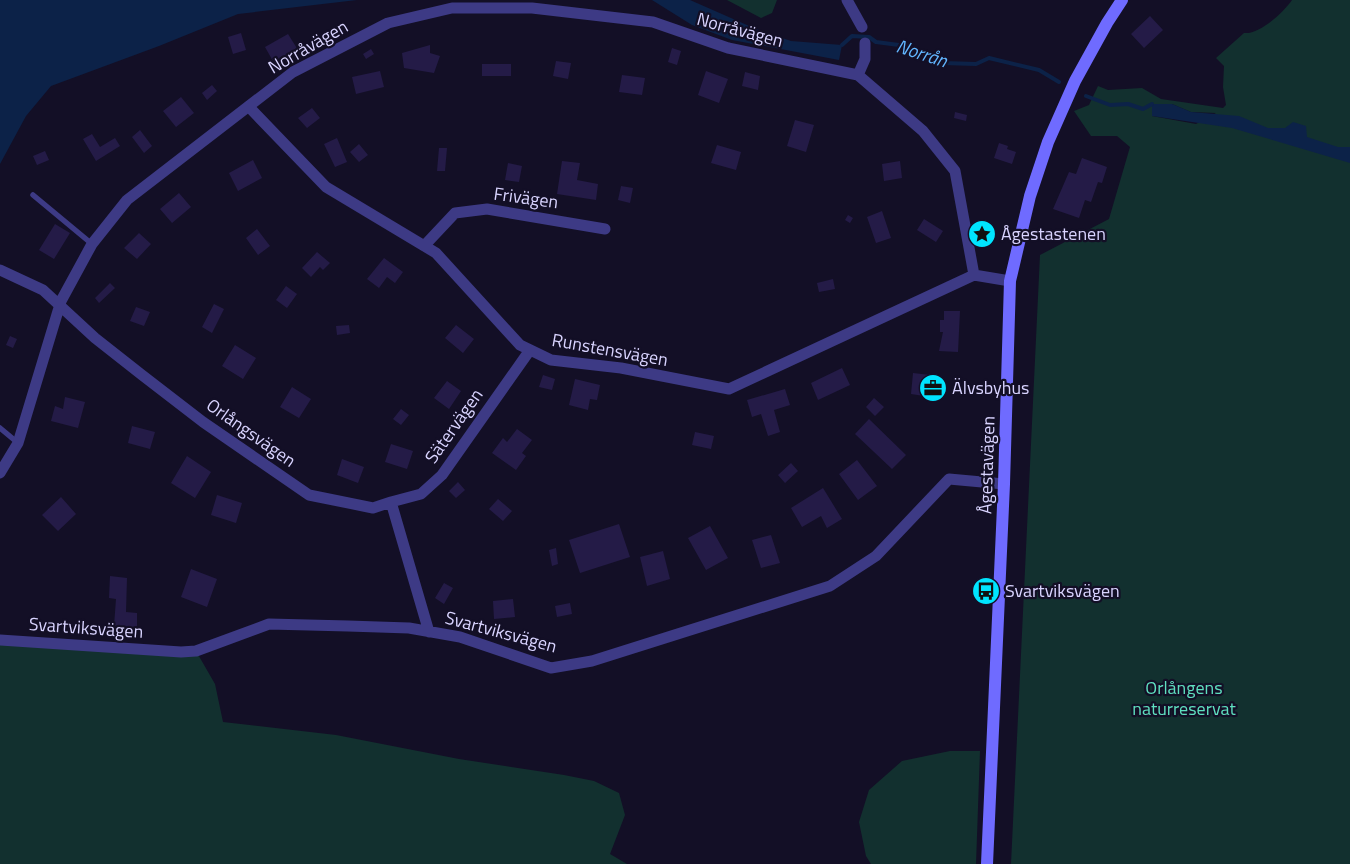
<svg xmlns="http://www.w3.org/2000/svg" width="1350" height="864" viewBox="0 0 1350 864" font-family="'Titillium Web',sans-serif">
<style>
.green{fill:#12302f;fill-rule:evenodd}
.water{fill:#0c2248}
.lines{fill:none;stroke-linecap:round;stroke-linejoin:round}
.stream{stroke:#0c2248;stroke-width:4}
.building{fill:#241b47}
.lane{stroke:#3d3a85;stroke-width:5.5}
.street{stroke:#3d3a85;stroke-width:11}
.secondary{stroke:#6f6bff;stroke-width:12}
.labels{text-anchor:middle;stroke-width:4.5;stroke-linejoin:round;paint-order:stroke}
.street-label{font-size:18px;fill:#d9d4ff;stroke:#130f26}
.poi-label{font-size:18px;fill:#d9d4ff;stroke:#130f26;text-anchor:start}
.park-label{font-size:18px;fill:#5fe0c0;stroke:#130f26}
.water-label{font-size:19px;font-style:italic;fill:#62b6ff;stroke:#130f26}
</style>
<rect width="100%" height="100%" fill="#130f26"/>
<!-- green -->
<path class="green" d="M 727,0 L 777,0 L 772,13 L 761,18 Z
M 1292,0 L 1350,0 L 1350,864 L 1011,864 L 1040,255 L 1109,219 L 1130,147 L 1117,136 L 1091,136 L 1074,111 L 1089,105 L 1098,86 L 1108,90 L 1142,88 L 1161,99 L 1223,108 L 1226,105 L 1223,87 L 1224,66 L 1216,58 L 1244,33 C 1259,35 1284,12 1292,0 ZM 1172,104 L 1191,112 L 1216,113 L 1196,124 L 1152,116 L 1152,105 Z
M 0,641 L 196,651 L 215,684 L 223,722 L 336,735 L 459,759 L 564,775 L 594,781 L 619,793 L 625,815 L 610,854 L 627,864 L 0,864 Z
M 950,751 L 980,751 L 976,864 L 871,864 L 866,856 L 859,822 L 869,790 L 902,761 Z"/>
<!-- water -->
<path class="water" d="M 0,0 L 357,0 L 238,14 L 159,46 L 51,86 L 26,116 L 0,164 Z
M 652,0 L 690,0 L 756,29 L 791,41 L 842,45 L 839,60 L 732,40 L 692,25 Z
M 1152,104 L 1172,104 L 1191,112 L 1239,116 L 1268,128 L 1285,128 L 1293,122 L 1306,126 L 1307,137 L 1338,147 L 1350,147 L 1350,163 L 1232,128 L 1152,116 Z"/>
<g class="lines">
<!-- stream -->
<path class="stream" d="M 842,45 L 852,36 L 869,37 L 876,42 L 899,45 L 943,63 L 976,64 L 989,58 L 1039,70 L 1059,82
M 1086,96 L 1110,105 L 1128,104 L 1143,109 L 1152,104"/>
</g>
<!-- building -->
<path class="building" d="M 1150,16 L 1163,30 L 1144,48 L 1131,34 Z
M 241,33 L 246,50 L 233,54 L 228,37 Z
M 288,34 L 298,50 L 274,63 L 265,47 Z
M 430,45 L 430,53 L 440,56 L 434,73 L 404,68 L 402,53 Z
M 672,48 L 681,51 L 677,65 L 668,62 Z
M 371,49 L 374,54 L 366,59 L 363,54 Z
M 556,61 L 571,63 L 568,79 L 553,76 Z
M 482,64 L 511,64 L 511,76 L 482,76 Z
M 380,71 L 384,87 L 356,94 L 352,77 Z
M 706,71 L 728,79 L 719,103 L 698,95 Z
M 745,72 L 760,76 L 758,90 L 742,86 Z
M 622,75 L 645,78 L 642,95 L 619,92 Z
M 212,85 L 217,91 L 207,100 L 202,93 Z
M 181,97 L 194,113 L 176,127 L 163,111 Z
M 312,108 L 320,118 L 307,128 L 298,118 Z
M 955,112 L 967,115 L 966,121 L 954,118 Z
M 795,120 L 814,125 L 806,152 L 787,146 Z
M 140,130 L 152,146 L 144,153 L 132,137 Z
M 92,134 L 100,147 L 115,138 L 120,146 L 96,161 L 83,139 Z
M 337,138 L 347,162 L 335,167 L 324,144 Z
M 999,143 L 1008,146 L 1007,149 L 1016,152 L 1012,164 L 994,158 Z
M 359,144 L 368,155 L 359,162 L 350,152 Z
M 717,145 L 741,152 L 736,170 L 711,163 Z
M 439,148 L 447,148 L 445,171 L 437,171 Z
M 45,151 L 49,160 L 37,165 L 33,156 Z
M 1082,158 L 1107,167 L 1102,183 L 1098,182 L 1091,202 L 1085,200 L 1079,218 L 1053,209 L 1069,172 L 1076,174 Z
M 253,160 L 262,178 L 238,191 L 229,173 Z
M 562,161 L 580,163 L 577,180 L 598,184 L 596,200 L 557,194 Z
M 900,161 L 902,178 L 884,181 L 882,164 Z
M 508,163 L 522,166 L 519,182 L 505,180 Z
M 621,186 L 633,188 L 630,203 L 618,200 Z
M 179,193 L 191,207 L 172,223 L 160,209 Z
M 882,211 L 891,238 L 876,243 L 867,217 Z
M 848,215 L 853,218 L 850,223 L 845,220 Z
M 924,219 L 943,231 L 936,242 L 917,230 Z
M 55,224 L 70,233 L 54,259 L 39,250 Z
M 257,229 L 270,246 L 258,255 L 246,238 Z
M 139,233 L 151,244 L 137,259 L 124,248 Z
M 317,252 L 330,263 L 323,270 L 320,267 L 311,277 L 302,268 Z
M 384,258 L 403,272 L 395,283 L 387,277 L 379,288 L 367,279 Z
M 833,279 L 835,289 L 819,292 L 817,283 Z
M 110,283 L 115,288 L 99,303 L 95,298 Z
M 286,286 L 297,294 L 287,308 L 276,300 Z
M 214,304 L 224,309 L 212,333 L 202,327 Z
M 136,307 L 150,312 L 144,326 L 130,321 Z
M 944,311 L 960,311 L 958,352 L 939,351 L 943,332 L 940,332 L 940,320 L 944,320 Z
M 349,325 L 350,333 L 337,335 L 336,326 Z
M 456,325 L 474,339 L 463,353 L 445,338 Z
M 10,336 L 17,339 L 13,348 L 6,345 Z
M 235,345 L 256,358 L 243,379 L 222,366 Z
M 842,368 L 850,385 L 818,400 L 811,383 Z
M 913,373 L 939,376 L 937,398 L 911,394 Z
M 543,375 L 555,379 L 552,390 L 539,387 Z
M 575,379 L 600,385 L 597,400 L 590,399 L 588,410 L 569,405 Z
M 447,381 L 461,391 L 449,409 L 434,398 Z
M 292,387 L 311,399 L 299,418 L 280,407 Z
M 785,389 L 790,405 L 774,410 L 780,432 L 768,436 L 761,414 L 752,417 L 747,400 Z
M 65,397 L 85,402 L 78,428 L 51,421 L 55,406 L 63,409 Z
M 874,398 L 884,407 L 875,416 L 866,407 Z
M 401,409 L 409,415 L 401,425 L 393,419 Z
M 869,419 L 906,455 L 892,469 L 855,434 Z
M 132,426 L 155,432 L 150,449 L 128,443 Z
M 517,429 L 532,440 L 522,453 L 526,456 L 516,470 L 492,453 L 503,438 L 507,442 Z
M 695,432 L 714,436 L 711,449 L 692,445 Z
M 391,444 L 413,451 L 407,469 L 385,462 Z
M 187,456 L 211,472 L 195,498 L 171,483 Z
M 342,459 L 364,467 L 358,483 L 337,475 Z
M 857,460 L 877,486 L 858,500 L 839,474 Z
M 791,463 L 798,471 L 785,483 L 778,475 Z
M 458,482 L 465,490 L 456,498 L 449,491 Z
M 823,488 L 842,519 L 827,528 L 821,516 L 802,527 L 791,508 Z
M 217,495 L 242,503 L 236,523 L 211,515 Z
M 61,497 L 76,514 L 58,531 L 42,515 Z
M 498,499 L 512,511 L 503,521 L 489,509 Z
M 619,524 L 630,557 L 580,573 L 569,540 Z
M 710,526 L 728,558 L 706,570 L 688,538 Z
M 771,535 L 780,563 L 761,568 L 752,540 Z
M 556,548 L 558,564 L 552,566 L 549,550 Z
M 663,551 L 670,579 L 647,586 L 640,557 Z
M 191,569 L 217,579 L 207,607 L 181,597 Z
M 110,576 L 127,578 L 126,612 L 137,613 L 137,627 L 114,626 L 116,599 L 109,598 Z
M 444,583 L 453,588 L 444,604 L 435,598 Z
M 513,599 L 515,617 L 494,619 L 493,601 Z
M 570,603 L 572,614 L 557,617 L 555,606 Z"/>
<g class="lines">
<!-- lane -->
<path class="lane" d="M 33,195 L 92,244
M 0,428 L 18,443"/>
<!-- street -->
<path class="street" d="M 847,0 L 862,27
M 858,75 L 865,59 L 865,43
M 249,107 L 326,187 L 436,253 L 520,345 L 551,360 L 621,368 L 729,389 L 974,275
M 424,246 L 455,213 L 487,209 L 605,229
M 0,270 L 43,290 L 95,338 L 142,375 L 203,422 L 309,495 L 373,508 L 391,502 L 429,632
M 974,275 L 1010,281
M 0,473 L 18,443 L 61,301 L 92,244 L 127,200 L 293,72 L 388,23 L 452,8 L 532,8 L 653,22 L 728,48 L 858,75 L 923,131 L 955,171 L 974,275
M 391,502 L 421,494 L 442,475 L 530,350
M 0,640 L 181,652 L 196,651 L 269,624 L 348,626 L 409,628 L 460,637 L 551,668 L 592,661 L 830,586 L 876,556 L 949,479 L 1004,484"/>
<!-- secondary -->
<path class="secondary" d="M 987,864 L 1004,484 L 1010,281 L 1030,196 L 1048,142 L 1075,81 L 1107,23 L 1122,0"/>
</g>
<!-- icons -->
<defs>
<g id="sight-disc" transform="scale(1.4375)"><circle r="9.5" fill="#00e5ff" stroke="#130f26"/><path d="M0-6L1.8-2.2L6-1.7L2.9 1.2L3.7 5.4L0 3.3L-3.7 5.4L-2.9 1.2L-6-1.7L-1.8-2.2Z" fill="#111"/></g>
<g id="office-disc" transform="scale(1.4375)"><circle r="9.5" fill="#00e5ff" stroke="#130f26"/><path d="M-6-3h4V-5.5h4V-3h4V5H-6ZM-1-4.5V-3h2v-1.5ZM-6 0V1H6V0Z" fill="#111"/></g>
<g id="bus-disc" transform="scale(1.4375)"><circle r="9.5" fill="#00e5ff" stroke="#130f26"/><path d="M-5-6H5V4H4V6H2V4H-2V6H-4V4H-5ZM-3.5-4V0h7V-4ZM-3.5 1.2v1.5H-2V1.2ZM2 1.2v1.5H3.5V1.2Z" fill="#111"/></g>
</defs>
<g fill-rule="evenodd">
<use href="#sight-disc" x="982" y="234"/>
<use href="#office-disc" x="933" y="388"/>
<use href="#bus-disc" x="986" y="591"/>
</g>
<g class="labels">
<!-- street labels -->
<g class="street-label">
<text transform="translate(740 30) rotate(15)" y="6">Norråvägen</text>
<text transform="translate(308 47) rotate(-30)" y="6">Norråvägen</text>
<text transform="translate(526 198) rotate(8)" y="6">Frivägen</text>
<text transform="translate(610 350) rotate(10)" y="6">Runstensvägen</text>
<text transform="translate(454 426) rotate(-55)" y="6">Sätervägen</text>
<text transform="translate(251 433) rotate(35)" y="6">Orlångsvägen</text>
<text transform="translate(987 465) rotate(-88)" y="6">Ågestavägen</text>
<text transform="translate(86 628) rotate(4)" y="6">Svartviksvägen</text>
<text transform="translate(501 632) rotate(15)" y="6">Svartviksvägen</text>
</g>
<!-- poi labels -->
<g class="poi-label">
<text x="1001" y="240">Ågestastenen</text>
<text x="952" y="394">Älvsbyhus</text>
<text x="1005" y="597">Svartviksvägen</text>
</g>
<!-- park labels -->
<g class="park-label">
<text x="1184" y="694">Orlångens<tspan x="1184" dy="21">naturreservat</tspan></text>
</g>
<!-- water labels -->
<g class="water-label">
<text transform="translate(922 53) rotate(18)" y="7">Norrån</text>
</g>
</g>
</svg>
